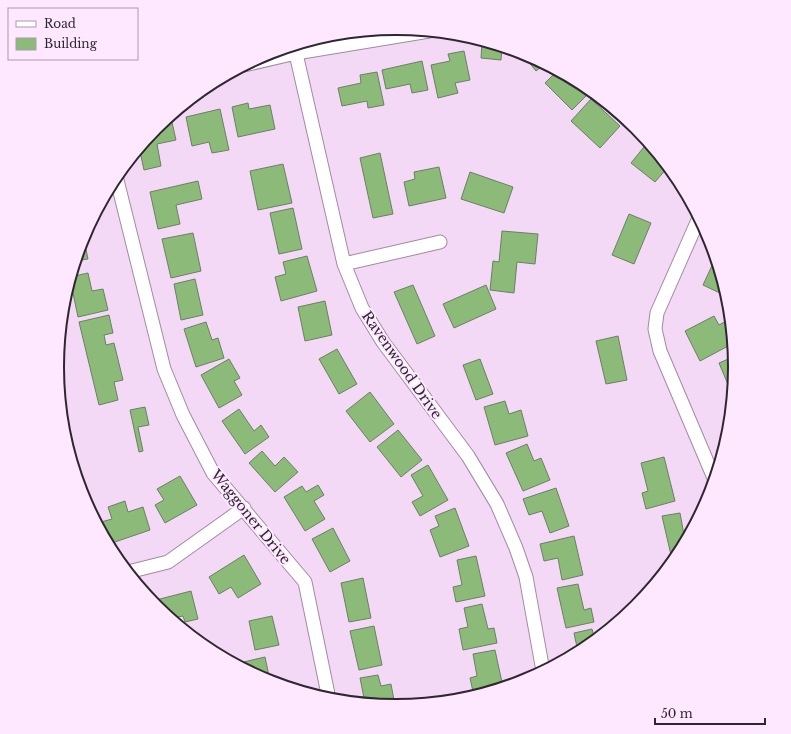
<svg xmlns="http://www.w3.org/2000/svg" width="791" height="734" viewBox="0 0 791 734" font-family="'Libre Baskerville',serif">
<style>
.building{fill:#8cbb79;stroke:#6b7f64}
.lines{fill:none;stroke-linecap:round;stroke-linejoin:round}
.minor-casing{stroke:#a28aa4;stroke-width:15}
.minor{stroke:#fff;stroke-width:13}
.labels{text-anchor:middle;stroke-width:4;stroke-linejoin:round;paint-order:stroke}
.street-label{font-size:14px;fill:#302630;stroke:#fde8ff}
.rim{fill:none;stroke:#302630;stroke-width:2}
</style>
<rect width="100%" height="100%" fill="#f3d9f5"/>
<!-- building -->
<path class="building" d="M 482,42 L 502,47 L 501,60 L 481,58 Z
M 464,51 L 470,80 L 455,83 L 458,93 L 438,98 L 431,65 L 450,61 L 448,54 Z
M 532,58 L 545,64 L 536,71 L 528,61 Z
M 422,61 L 428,90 L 412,93 L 410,84 L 386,89 L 382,70 Z
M 557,71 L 573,79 L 588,94 L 572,110 L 545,83 Z
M 377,72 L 384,105 L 368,108 L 367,101 L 342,106 L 338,88 L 361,83 L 360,75 Z
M 591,99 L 620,126 L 600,148 L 571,121 Z
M 248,103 L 249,109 L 270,105 L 275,129 L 238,137 L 232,107 Z
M 220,109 L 229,150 L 212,153 L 209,142 L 192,146 L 186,117 Z
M 171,118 L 176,140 L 157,144 L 161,166 L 144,170 L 139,147 L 156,127 L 166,119 Z
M 648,142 L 668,167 L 655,182 L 631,163 Z
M 380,153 L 393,214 L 373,218 L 360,158 Z
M 283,164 L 292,203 L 258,210 L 250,171 Z
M 439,167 L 446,198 L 409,206 L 404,182 L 415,179 L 414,172 Z
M 470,172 L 513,187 L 504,213 L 461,199 Z
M 198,181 L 202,199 L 176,205 L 180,224 L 158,229 L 150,192 Z
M 293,208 L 302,249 L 279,254 L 270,213 Z
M 629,214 L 651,223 L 634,264 L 612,255 Z
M 502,231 L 538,234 L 535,264 L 517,262 L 514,293 L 490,290 L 493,261 L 499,262 Z
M 193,233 L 201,271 L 171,278 L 162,239 Z
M 83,235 L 88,259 L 75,261 L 82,237 Z
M 307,256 L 317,291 L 281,301 L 275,277 L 286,274 L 283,262 Z
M 715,259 L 726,296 L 703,285 Z
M 88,273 L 92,291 L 103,289 L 108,310 L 78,317 L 70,279 L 70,277 Z
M 195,279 L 203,315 L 181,320 L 174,284 Z
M 413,285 L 435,336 L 417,344 L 394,292 Z
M 486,285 L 496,309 L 454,328 L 443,304 Z
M 325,301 L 332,335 L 305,341 L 298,307 Z
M 109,315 L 113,333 L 104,335 L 106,345 L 114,343 L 123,380 L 114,382 L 118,400 L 99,405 L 79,322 Z
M 714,316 L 719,325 L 726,321 L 731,329 L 732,344 L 700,361 L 685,331 Z
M 206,322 L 212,340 L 218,338 L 224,358 L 196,367 L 184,329 Z
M 618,336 L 627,380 L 606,384 L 596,341 Z
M 337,349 L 357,384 L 339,394 L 319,359 Z
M 733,357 L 734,367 L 732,394 L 719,363 Z
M 229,359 L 240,378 L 234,381 L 242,395 L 219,408 L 201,375 Z
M 480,359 L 493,394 L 476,400 L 463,365 Z
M 370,392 L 394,424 L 370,442 L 346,411 Z
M 505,401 L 509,414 L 521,410 L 528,436 L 495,445 L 484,407 Z
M 145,407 L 149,425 L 138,427 L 143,451 L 139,452 L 130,410 Z
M 239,409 L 254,431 L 261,425 L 269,437 L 245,454 L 222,421 Z
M 398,430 L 422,460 L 401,477 L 377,447 Z
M 527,444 L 534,461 L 541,458 L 550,480 L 523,491 L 506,453 Z
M 262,451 L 275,466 L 284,457 L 298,472 L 275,492 L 249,463 Z
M 664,457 L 675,501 L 646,509 L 642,493 L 648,491 L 641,463 Z
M 428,465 L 448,500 L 420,516 L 412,502 L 423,496 L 411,475 Z
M 180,476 L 197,505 L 165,523 L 155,505 L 164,500 L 157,489 Z
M 318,485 L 324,495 L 314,501 L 325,519 L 305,531 L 284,497 L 302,486 L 306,492 Z
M 556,488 L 569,526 L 550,533 L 542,511 L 529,515 L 523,499 Z
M 125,501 L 128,512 L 143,507 L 150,530 L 109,544 L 101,522 L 112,519 L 108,507 Z
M 455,508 L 469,546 L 440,557 L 430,530 L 439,526 L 435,516 Z
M 680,513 L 685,540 L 678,554 L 671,555 L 662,516 Z
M 333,528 L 350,561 L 330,572 L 312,539 Z
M 574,536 L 583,575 L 562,580 L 558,558 L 544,561 L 540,544 Z
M 244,555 L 261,584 L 238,598 L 231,587 L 219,594 L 209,577 Z
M 476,556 L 485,596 L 456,602 L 453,587 L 462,585 L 457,560 Z
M 363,578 L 371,618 L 349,622 L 341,583 Z
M 578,584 L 584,610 L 591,608 L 594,622 L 566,628 L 557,588 Z
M 191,591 L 198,619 L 185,622 L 183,616 L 173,618 L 174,622 L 159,609 L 156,600 Z
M 482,604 L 488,629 L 494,628 L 497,643 L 463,650 L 459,629 L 468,627 L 464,608 Z
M 272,616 L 279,645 L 255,650 L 249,621 Z
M 374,626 L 382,665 L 359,670 L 350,631 Z
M 592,629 L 595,640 L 578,652 L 574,633 Z
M 495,650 L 503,687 L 474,696 L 470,678 L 477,676 L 473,654 Z
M 265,657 L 270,681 L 235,664 Z
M 378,675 L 381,686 L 391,684 L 395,706 L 365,703 L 360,678 Z"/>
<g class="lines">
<!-- minor casing -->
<g class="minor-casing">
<path id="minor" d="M 294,45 L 344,264 L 362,308 L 383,342 L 468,456 L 497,504 L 516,548 L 526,577 L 543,671
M 244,65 L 296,53 L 429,31
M 116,176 L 164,369 L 183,415 L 213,473 L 305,582 L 329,699
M 699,218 L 657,313 L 655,329 L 660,351 L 714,478
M 344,264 L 440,242
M 128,572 L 168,562 L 244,508"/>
</g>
<!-- minor -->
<use href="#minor" class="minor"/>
</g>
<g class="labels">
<!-- street labels -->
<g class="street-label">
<text transform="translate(402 365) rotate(55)" y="5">Ravenwood Drive</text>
<text transform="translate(251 517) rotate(51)" y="5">Waggoner Drive</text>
</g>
</g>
<!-- crop -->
<path d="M0 0H791V734H0ZM64 367a332 332 0 1 1 664 0a332 332 0 1 1-664 0Z" fill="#fde8ff" fill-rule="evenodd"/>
<path class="rim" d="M64 367a332 332 0 1 1 664 0a332 332 0 1 1-664 0Z"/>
<!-- legend -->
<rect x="8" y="8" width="130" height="52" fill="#fde8ff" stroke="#ab9aac"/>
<rect x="16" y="21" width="20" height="6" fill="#ffffff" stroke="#ab9aac"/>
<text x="44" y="28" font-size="12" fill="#302630">Road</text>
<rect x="16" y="38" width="20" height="12" fill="#8cbb79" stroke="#ab9aac"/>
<text x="44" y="48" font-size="12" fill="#302630">Building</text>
<!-- scale -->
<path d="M655 718v6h110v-6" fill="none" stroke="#302630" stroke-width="2"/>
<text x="661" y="718" font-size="12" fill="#302630" stroke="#fde8ff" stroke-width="3" paint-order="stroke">50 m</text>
</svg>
